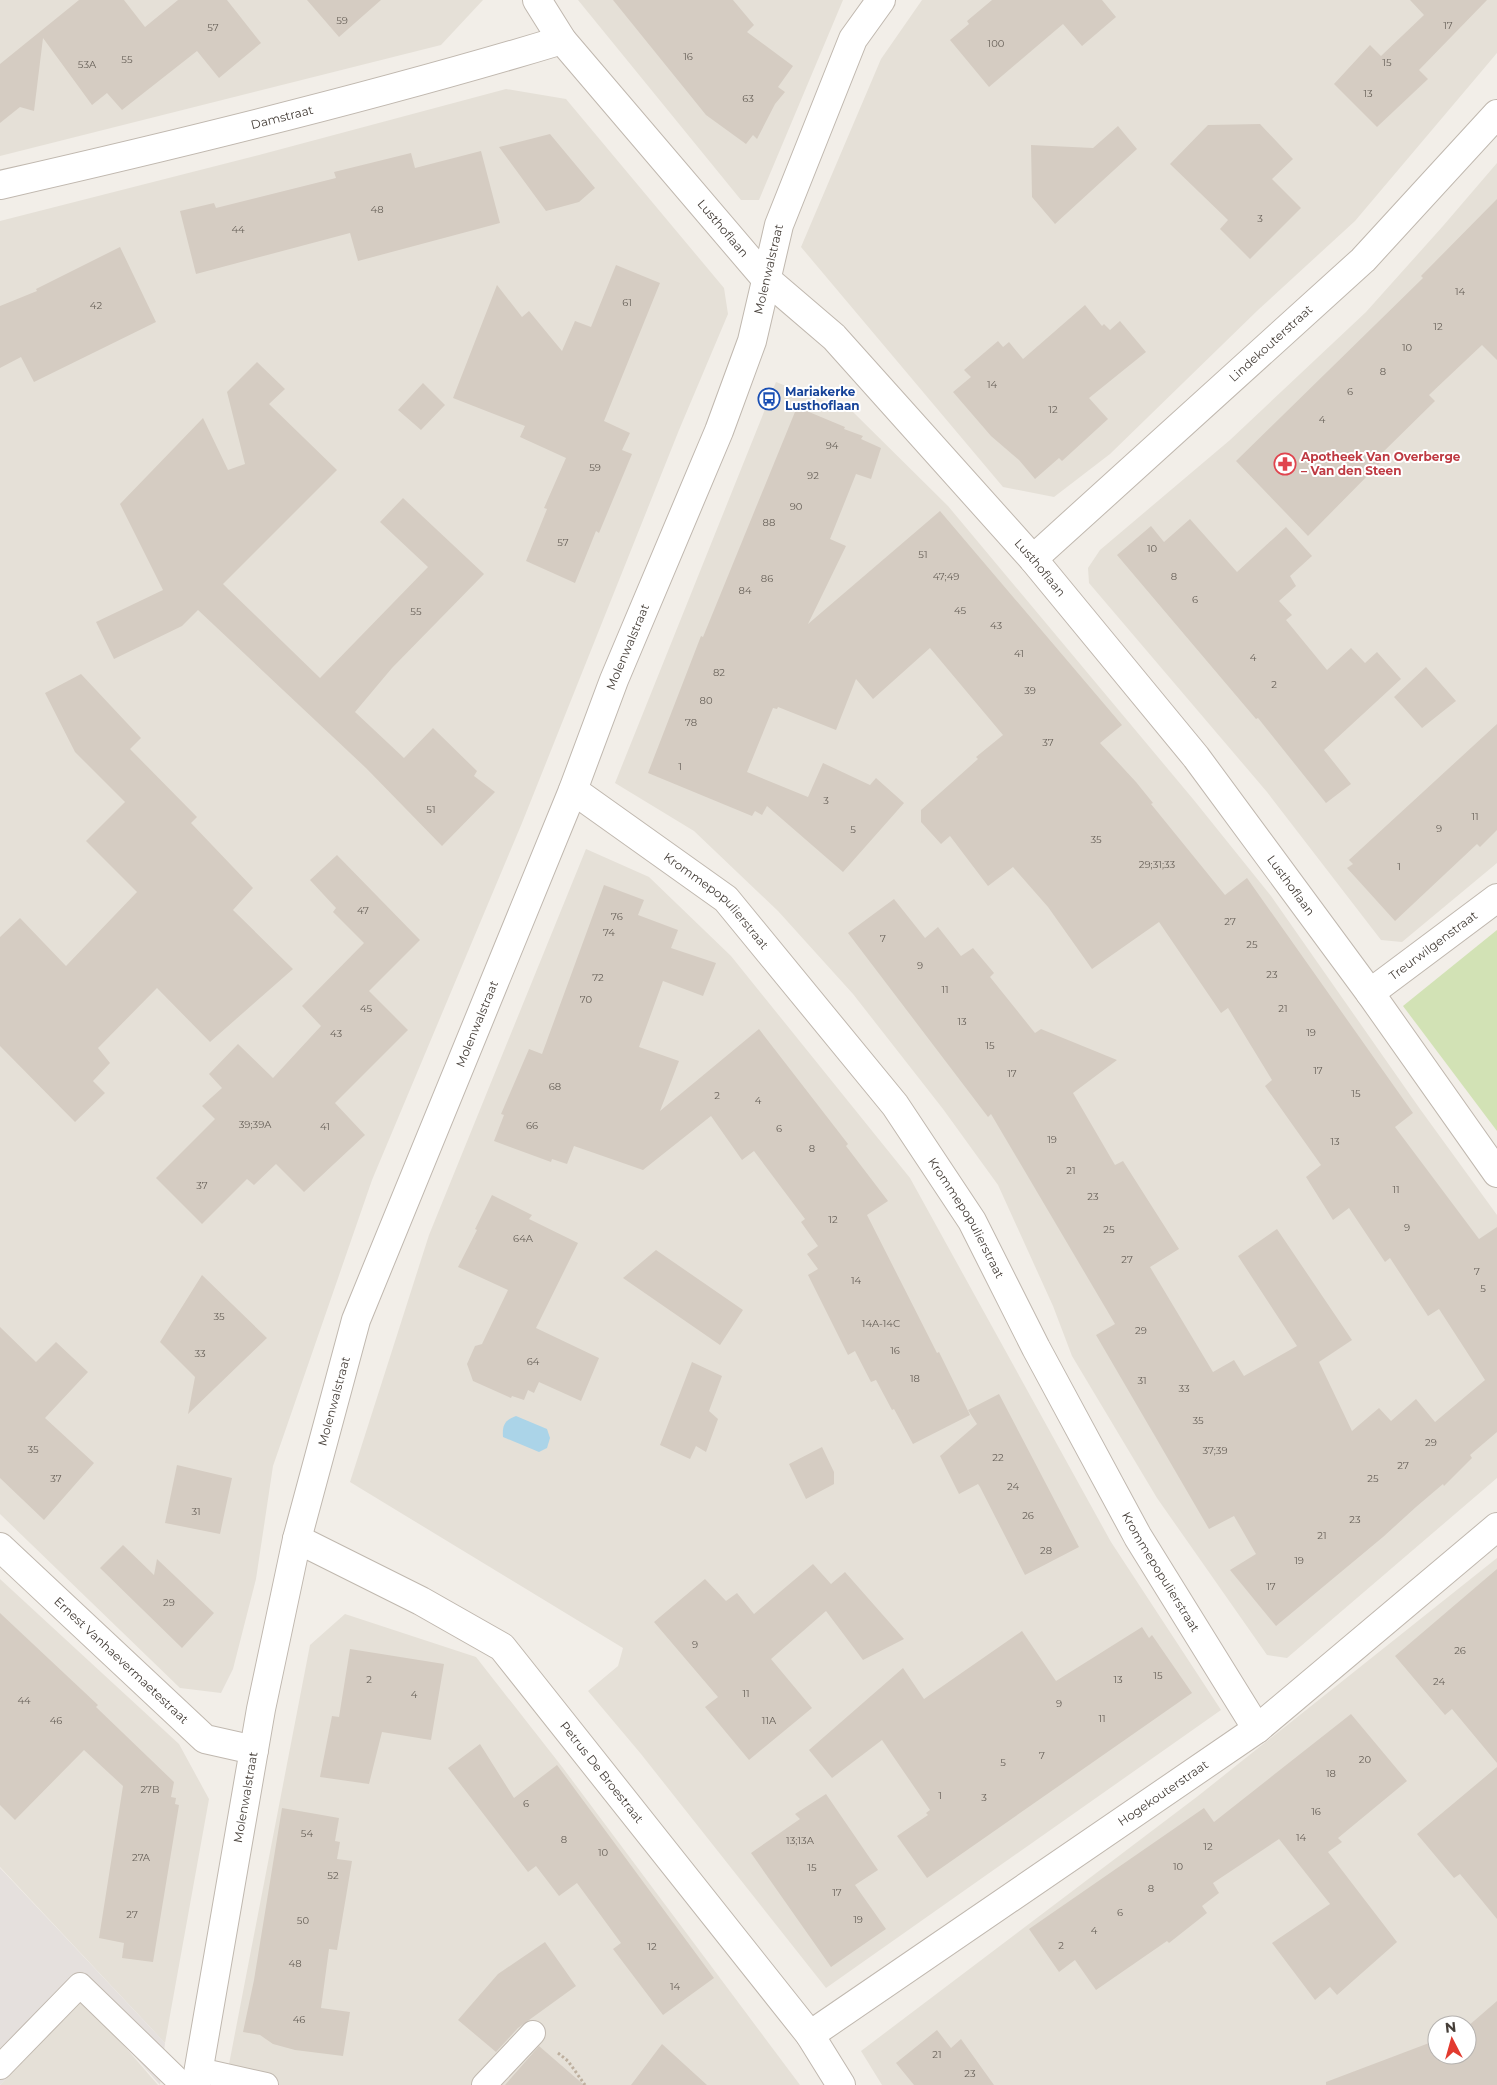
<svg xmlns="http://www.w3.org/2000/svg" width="1497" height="2085" viewBox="0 0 1497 2085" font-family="Montserrat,sans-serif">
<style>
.residential{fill:#e5e0d7;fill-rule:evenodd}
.industrial{fill:#e5e0dd}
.green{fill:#d2e2b5}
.water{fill:#abd4e8}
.building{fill:#d5ccc2}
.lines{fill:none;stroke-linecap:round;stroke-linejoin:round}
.service-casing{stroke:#c0b8af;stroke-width:26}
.minor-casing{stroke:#c0b8af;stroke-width:30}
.path{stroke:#bdaf9e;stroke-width:3;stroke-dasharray:2.5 2.5;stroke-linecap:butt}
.service{stroke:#fff;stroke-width:24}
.minor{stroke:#fff;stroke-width:28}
.labels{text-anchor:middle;stroke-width:4;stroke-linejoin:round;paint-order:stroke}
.number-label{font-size:10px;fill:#69625a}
.street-label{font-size:12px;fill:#453e38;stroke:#fff}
.transit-label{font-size:12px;font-weight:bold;fill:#164399;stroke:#fff;text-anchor:start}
.health-label{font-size:12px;font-weight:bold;fill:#be3a42;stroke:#fff;text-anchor:start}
</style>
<rect width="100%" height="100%" fill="#f2eee8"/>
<!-- residential -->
<path class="residential" d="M 0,0 L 483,0 L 441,45 L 0,156 Z
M 578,0 L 843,0 L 759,200 L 741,200 Z
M 922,0 L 1497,0 L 1497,53 L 1355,221 L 1258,310 L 1110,454 L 1054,497 L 1003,487 L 801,247 L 881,59 Z
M 506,89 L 566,99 L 724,288 L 728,314 L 679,430 L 522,823 L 372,1180 L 273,1466 L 256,1579 L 233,1669 L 221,1693 L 180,1688 L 0,1514 L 0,221 L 259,155 Z
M 1497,163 L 1497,863 L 1402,942 L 1381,940 L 1267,792 L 1089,583 L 1088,568 L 1100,550 L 1230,440 L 1366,312 L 1443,226 Z
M 776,382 L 853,412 L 948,506 L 1193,799 L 1271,896 L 1420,1109 L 1497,1215 L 1497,1478 L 1287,1658 L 1267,1655 L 1157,1498 L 1072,1356 L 1053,1306 L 998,1185 L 943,1109 L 853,994 L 778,911 L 694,831 L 615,783 Z
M 586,849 L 649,877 L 731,956 L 910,1178 L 1111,1542 L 1221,1710 L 826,1988 L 641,1754 L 588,1691 L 618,1666 L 623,1648 L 350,1482 L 429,1235 Z
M 1497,1558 L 1497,2085 L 882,2085 L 861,2051 L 1198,1796 ZM 1437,2025 L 1467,2025 L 1467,2055 L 1437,2055 Z
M 0,1579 L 179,1744 L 209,1799 L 165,2043 L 0,1867 Z
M 345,1614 L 476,1657 L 563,1768 L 800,2085 L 225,2085 L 310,1645 Z
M 83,1998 L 158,2085 L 0,2085 Z"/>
<!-- industrial -->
<path class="industrial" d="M 0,1868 L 165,2043 L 160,2085 L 83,1998 L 0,2085 Z"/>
<!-- green -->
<path class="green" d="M 1497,930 L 1497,1131 L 1403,1006 Z"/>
<!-- water -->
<path class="water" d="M 516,1416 L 547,1429 L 550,1438 L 547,1448 L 539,1452 L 503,1437 C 502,1425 505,1420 516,1416 Z"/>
<!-- building -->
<path class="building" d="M 79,0 L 124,0 L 145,27 L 178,0 L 227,0 L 261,43 L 219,78 L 197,51 L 122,110 L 107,93 L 92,105 L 43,38 L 34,111 L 20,107 L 0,123 L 0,64 Z
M 307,0 L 381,0 L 339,37 Z
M 613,0 L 733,0 L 754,25 L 747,32 L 793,66 L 778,87 L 785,92 L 775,104 L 757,139 L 753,135 L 746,144 L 706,115 Z
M 992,0 L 1102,0 L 1116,17 L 1082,46 L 1063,24 L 989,87 L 950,40 L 969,24 L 967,21 Z
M 1410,0 L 1487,0 L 1419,70 L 1428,79 L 1377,127 L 1334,84 L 1370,45 L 1381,56 L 1424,15 Z
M 1260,124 L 1293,159 L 1272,179 L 1301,208 L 1250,259 L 1220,229 L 1228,220 L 1170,164 L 1208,125 Z
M 1118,126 L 1137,149 L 1055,224 L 1032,197 L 1031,145 L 1093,148 Z
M 550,134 L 595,188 L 579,202 L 546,211 L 499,147 Z
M 481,151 L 500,223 L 358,261 L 350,233 L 196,274 L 180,211 L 214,203 L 216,208 L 336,178 L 334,172 L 411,153 L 415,168 Z
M 1497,199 L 1497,360 L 1482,345 L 1429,395 L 1435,401 L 1379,456 L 1383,460 L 1308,536 L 1236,461 L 1423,278 L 1421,276 Z
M 120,247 L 156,322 L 34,382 L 21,357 L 0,368 L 0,306 L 37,291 L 36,289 Z
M 616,265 L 660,283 L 604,421 L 630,433 L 622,450 L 632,454 L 599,533 L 596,531 L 575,583 L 526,561 L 547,509 L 544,508 L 566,458 L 520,437 L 525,426 L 453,398 L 497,285 L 522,317 L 529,311 L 562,351 L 575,321 L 591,327 Z
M 1085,305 L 1102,326 L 1104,324 L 1110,330 L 1120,321 L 1146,352 L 1089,398 L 1108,419 L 1062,461 L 1059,458 L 1035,479 L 1019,460 L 991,436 L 953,392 L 971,377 L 964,370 L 998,341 L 1003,347 L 1009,342 L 1023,359 Z
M 257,362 L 285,389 L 269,404 L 337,470 L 223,584 L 320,678 L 428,567 L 380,522 L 403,498 L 484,574 L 392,668 L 355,712 L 404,758 L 433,728 L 477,771 L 474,776 L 495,792 L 442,846 L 366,768 L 198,610 L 182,626 L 114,659 L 96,622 L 163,590 L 120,504 L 203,418 L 228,470 L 245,464 L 227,392 Z
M 423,383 L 445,405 L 421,430 L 398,410 Z
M 797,407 L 845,427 L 844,429 L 863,436 L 861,439 L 881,448 L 871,479 L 856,474 L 830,539 L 846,546 L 808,624 L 940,511 L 1122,725 L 1100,743 L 1136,782 L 1153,803 L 1151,804 L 1225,895 L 1247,878 L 1413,1113 L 1395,1127 L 1479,1239 L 1497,1227 L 1497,1432 L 1470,1455 L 1472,1458 L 1444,1486 L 1443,1484 L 1416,1507 L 1383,1537 L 1276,1626 L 1230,1570 L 1256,1554 L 1234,1516 L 1209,1529 L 1096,1335 L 1115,1324 L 991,1114 L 988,1117 L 848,933 L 894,899 L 925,938 L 938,927 L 961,956 L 973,948 L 994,973 L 990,977 L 1035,1033 L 1041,1029 L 1117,1060 L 1073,1093 L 1115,1165 L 1123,1161 L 1179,1249 L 1150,1267 L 1213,1372 L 1234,1360 L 1244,1376 L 1297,1346 L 1238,1256 L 1277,1229 L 1352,1340 L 1319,1362 L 1352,1431 L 1379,1408 L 1391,1421 L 1416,1399 L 1435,1422 L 1485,1380 L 1439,1309 L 1428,1316 L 1390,1258 L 1385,1262 L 1349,1208 L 1333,1220 L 1306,1177 L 1321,1165 L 1265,1086 L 1272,1080 L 1228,1008 L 1221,1013 L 1159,922 L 1092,969 L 1048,907 L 1013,867 L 988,886 L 950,836 L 941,844 L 921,822 L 921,810 L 978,759 L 976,757 L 1003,735 L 930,648 L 873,699 L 856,679 L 836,730 L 778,707 L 777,709 L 773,708 L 747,772 L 808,797 L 823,763 L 870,785 L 876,778 L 904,803 L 843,872 L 767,806 L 762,815 L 755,811 L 752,816 L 648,773 L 701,636 L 703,637 Z
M 1190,519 L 1237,572 L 1286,527 L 1312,556 L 1290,576 L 1296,586 L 1279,601 L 1292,615 L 1286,620 L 1327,670 L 1351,648 L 1365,663 L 1377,652 L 1401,679 L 1324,750 L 1351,784 L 1326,803 L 1258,718 L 1256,719 L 1117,555 L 1151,526 L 1164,542 Z
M 1426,667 L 1456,701 L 1422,728 L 1394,697 Z
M 81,674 L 141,738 L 130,749 L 197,817 L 191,823 L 253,888 L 233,910 L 293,969 L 210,1042 L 157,988 L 98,1048 L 110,1063 L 93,1081 L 105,1093 L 75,1122 L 0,1046 L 0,937 L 20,918 L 66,966 L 137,892 L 86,841 L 125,802 L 75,752 L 45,693 Z
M 1497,724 L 1497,830 L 1480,847 L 1477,844 L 1395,921 L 1347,868 L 1353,864 L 1349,860 Z
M 337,855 L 420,940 L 369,991 L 408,1030 L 335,1103 L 365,1135 L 304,1192 L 276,1164 L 254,1185 L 247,1179 L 202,1224 L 156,1178 L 215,1119 L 202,1106 L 222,1088 L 209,1074 L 238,1044 L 273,1078 L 321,1026 L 302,1006 L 364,943 L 333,912 L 336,908 L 310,880 Z
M 604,885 L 644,900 L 638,915 L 678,930 L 671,948 L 716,963 L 703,996 L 663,981 L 639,1047 L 679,1061 L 660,1111 L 759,1029 L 848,1144 L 846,1146 L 888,1201 L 867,1215 L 937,1353 L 939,1352 L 970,1415 L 913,1444 L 894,1409 L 892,1410 L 876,1380 L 871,1382 L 855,1351 L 848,1355 L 808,1275 L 818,1269 L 807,1254 L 818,1246 L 801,1222 L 805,1219 L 754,1151 L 742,1160 L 711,1116 L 643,1170 L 574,1146 L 567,1164 L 552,1159 L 551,1162 L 494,1141 L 504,1115 L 501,1114 L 529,1049 L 542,1054 Z
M 492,1195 L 532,1215 L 529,1219 L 578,1243 L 536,1328 L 599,1358 L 581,1401 L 539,1382 L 534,1393 L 528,1390 L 524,1400 L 512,1396 L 511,1398 L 473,1381 L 467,1364 L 475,1346 L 482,1344 L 508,1290 L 458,1267 L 477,1230 L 475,1229 Z
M 656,1250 L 743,1310 L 720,1345 L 623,1278 Z
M 202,1275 L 267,1338 L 188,1414 L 195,1377 L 160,1342 Z
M 0,1327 L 36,1362 L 56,1342 L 88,1372 L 45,1418 L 94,1463 L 44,1520 L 0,1478 Z
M 692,1362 L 722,1376 L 709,1411 L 718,1419 L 706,1452 L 696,1446 L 690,1459 L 660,1445 Z
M 999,1394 L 1079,1547 L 1025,1575 L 980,1487 L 978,1484 L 959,1494 L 940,1456 L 977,1424 L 968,1410 Z
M 822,1447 L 834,1472 L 834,1484 L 806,1499 L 789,1464 Z
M 177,1465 L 232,1478 L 220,1534 L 165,1523 Z
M 123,1545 L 154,1575 L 157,1559 L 214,1613 L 182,1648 L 100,1568 Z
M 813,1564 L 831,1584 L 845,1572 L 904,1639 L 863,1660 L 826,1611 L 771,1659 L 812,1708 L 749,1760 L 705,1707 L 718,1697 L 654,1622 L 705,1579 L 726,1601 L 737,1593 L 754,1614 Z
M 1497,1569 L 1497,1763 L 1452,1709 L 1445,1715 L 1395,1656 Z
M 0,1613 L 98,1705 L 96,1707 L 174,1782 L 171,1797 L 176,1798 L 175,1804 L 179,1805 L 153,1962 L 122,1958 L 124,1943 L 99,1938 L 123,1786 L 84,1750 L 15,1820 L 0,1805 Z
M 1142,1627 L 1149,1638 L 1152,1635 L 1192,1693 L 927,1878 L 897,1836 L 928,1815 L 926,1813 L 930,1810 L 882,1740 L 832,1778 L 809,1750 L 903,1668 L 924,1699 L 1022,1631 L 1056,1681 Z
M 350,1649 L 444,1664 L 431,1740 L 382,1732 L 369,1784 L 320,1777 L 332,1716 L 339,1717 Z
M 1351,1714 L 1407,1781 L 1338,1838 L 1342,1842 L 1328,1852 L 1397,1942 L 1337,1995 L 1330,1987 L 1315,2000 L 1272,1943 L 1330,1904 L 1279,1839 L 1213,1883 L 1219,1893 L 1202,1906 L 1207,1913 L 1169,1943 L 1167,1941 L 1096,1990 L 1075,1960 L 1059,1972 L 1029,1929 L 1204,1808 L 1214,1822 Z
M 480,1744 L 514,1798 L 557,1765 L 714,1978 L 663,2015 L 613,1949 L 621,1943 L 577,1883 L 559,1896 L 536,1866 L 528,1872 L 448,1768 Z
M 1497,1767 L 1497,1919 L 1460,1874 L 1454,1878 L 1417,1834 Z
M 826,1794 L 878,1870 L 855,1885 L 886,1929 L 831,1967 L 751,1853 L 800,1819 L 795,1814 Z
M 282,1808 L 339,1818 L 335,1841 L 340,1842 L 337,1859 L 352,1861 L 337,1950 L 329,1949 L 321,2008 L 350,2012 L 343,2056 L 295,2050 L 273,2044 L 260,2035 L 243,2032 L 254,1980 Z
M 545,1942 L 576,1986 L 518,2028 L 496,2052 L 458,2020 L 498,1974 Z
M 1497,2001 L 1497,2085 L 1326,2085 L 1326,2082 L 1437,2040 L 1437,2055 L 1467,2055 L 1467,2027 Z
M 937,2030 L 951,2048 L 961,2039 L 994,2085 L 914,2085 L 896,2063 Z
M 662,2044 L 707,2085 L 631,2085 Z
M 539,2046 L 584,2085 L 505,2085 Z"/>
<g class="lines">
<!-- service casing -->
<g class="service-casing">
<path id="service" d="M 0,2067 L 80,1985 L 183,2085
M 199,2070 L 266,2085
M 484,2085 L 533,2033"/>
</g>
<!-- minor casing -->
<g class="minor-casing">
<g id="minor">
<path id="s1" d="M 537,0 L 562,40 L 765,278 L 834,337 L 1033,559 L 1196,757 L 1370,993 L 1497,1173"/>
<path id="s2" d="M 0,185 C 189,142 377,96 562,40"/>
<path id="s3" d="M 1033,559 L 1363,260 L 1497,114"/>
<path id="s4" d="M 573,790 L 726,899 L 895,1105 L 972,1221 L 1036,1348 L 1138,1537 L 1257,1729"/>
<path id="s5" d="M 1370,993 L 1497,898"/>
<path id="s6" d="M 297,1539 L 421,1601 L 502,1647 L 810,2035 L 841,2085"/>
<path id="s7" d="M 0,1547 L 205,1739 L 254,1750"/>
<path id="s8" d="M 810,2035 L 1257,1729 L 1497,1527"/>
<path id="s9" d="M 196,2085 L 261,1709 L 297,1539 L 356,1320 L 573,790 L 614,680 L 719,431 L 752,341 L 779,225 L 853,39 L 881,0"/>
</g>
</g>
<!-- path -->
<path class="path" d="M 558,2053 L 568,2061 L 585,2085"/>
<!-- service -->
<use href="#service" class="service"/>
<!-- minor -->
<use href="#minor" class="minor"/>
</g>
<!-- icons -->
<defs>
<g id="bus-ring" transform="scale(1.125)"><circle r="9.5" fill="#fff" stroke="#1a4fb4" stroke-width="1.5"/><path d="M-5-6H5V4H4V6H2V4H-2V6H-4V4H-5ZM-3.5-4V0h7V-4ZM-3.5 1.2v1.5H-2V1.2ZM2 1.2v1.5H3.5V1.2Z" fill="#1a4fb4"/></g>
<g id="pharmacy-ring" transform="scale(1.125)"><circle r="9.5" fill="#fff" stroke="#e0444e" stroke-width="1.5"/><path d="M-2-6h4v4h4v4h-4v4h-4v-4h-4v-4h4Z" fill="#e0444e"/></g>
</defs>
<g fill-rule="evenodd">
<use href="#bus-ring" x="769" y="399"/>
<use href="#pharmacy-ring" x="1285" y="464"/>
</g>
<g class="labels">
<!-- number labels -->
<g class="number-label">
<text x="342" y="24">59</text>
<text x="1448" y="29">17</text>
<text x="213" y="31">57</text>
<text x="996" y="47">100</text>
<text x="688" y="60">16</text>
<text x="127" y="63">55</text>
<text x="1387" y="66">15</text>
<text x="87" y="68">53A</text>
<text x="1368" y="97">13</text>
<text x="748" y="102">63</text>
<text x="377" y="213">48</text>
<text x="1260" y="222">3</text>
<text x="238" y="233">44</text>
<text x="1460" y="295">14</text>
<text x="627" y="306">61</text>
<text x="96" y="309">42</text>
<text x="1438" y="330">12</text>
<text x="1407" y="351">10</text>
<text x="1383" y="375">8</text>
<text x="992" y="388">14</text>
<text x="1350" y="395">6</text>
<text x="1053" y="413">12</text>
<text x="1322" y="423">4</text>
<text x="832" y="449">94</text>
<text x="595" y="471">59</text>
<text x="813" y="479">92</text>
<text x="796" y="510">90</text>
<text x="769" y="526">88</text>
<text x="563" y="546">57</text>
<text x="1152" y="552">10</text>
<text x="923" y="558">51</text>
<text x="946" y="580">47;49</text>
<text x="1174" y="580">8</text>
<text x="767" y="582">86</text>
<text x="745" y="594">84</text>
<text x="1195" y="603">6</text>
<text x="960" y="614">45</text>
<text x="416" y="615">55</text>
<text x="996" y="629">43</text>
<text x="1019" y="657">41</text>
<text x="1253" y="661">4</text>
<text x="719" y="676">82</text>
<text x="1274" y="688">2</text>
<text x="1030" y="694">39</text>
<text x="706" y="704">80</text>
<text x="691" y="726">78</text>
<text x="1048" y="746">37</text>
<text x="680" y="770">1</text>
<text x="826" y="804">3</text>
<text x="431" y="813">51</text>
<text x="1475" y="820">11</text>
<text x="1439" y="832">9</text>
<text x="853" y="833">5</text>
<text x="1096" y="843">35</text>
<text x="1157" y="868">29;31;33</text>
<text x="1399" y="870">1</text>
<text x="363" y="914">47</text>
<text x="617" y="920">76</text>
<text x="1230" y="925">27</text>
<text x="609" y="936">74</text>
<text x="883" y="942">7</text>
<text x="1252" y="948">25</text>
<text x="920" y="969">9</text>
<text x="1272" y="978">23</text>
<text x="598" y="981">72</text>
<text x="945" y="993">11</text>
<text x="586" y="1003">70</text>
<text x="366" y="1012">45</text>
<text x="1283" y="1012">21</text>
<text x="962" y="1025">13</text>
<text x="1311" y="1036">19</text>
<text x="336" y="1037">43</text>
<text x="990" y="1049">15</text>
<text x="1318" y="1074">17</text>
<text x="1012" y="1077">17</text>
<text x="555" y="1090">68</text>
<text x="1356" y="1097">15</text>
<text x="717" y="1099">2</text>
<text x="758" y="1104">4</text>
<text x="255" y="1128">39;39A</text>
<text x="532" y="1129">66</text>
<text x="325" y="1130">41</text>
<text x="779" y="1132">6</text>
<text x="1052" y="1143">19</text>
<text x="1335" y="1145">13</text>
<text x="812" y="1152">8</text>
<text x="1071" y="1174">21</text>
<text x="202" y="1189">37</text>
<text x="1396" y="1193">11</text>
<text x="1093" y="1200">23</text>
<text x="833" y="1223">12</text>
<text x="1407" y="1231">9</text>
<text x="1109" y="1233">25</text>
<text x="523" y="1242">64A</text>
<text x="1127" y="1263">27</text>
<text x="1477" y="1275">7</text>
<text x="856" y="1284">14</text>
<text x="1483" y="1292">5</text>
<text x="219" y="1320">35</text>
<text x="881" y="1327">14A-14C</text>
<text x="1141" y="1334">29</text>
<text x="895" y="1354">16</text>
<text x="200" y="1357">33</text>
<text x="533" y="1365">64</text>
<text x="915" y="1382">18</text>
<text x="1142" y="1384">31</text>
<text x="1184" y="1392">33</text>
<text x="1198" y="1424">35</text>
<text x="1431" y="1446">29</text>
<text x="33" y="1453">35</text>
<text x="1215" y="1454">37;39</text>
<text x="998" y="1461">22</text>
<text x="1403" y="1469">27</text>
<text x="56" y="1482">37</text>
<text x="1373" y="1482">25</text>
<text x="1013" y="1490">24</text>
<text x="196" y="1515">31</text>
<text x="1028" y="1519">26</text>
<text x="1355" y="1523">23</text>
<text x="1322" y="1539">21</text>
<text x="1046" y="1554">28</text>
<text x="1299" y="1564">19</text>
<text x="1271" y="1590">17</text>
<text x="169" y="1606">29</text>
<text x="695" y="1648">9</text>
<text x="1460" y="1654">26</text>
<text x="1158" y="1679">15</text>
<text x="369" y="1683">2</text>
<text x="1118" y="1683">13</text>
<text x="1439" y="1685">24</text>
<text x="746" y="1697">11</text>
<text x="414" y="1698">4</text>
<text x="24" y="1704">44</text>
<text x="1059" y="1707">9</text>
<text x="1102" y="1722">11</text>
<text x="56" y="1724">46</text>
<text x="769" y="1724">11A</text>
<text x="1042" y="1759">7</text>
<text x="1365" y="1763">20</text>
<text x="1003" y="1766">5</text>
<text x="1331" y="1777">18</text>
<text x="150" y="1793">27B</text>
<text x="940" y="1799">1</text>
<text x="984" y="1801">3</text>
<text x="526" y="1807">6</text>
<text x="1316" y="1815">16</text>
<text x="307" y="1837">54</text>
<text x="1301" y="1841">14</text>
<text x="564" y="1843">8</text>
<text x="800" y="1844">13;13A</text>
<text x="1208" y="1850">12</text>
<text x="603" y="1856">10</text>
<text x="141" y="1861">27A</text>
<text x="1178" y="1870">10</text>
<text x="812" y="1871">15</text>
<text x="333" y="1879">52</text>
<text x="1151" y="1892">8</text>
<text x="837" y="1896">17</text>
<text x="1120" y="1916">6</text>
<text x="132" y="1918">27</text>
<text x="858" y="1923">19</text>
<text x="303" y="1924">50</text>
<text x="1094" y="1934">4</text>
<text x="1061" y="1949">2</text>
<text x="652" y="1950">12</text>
<text x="295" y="1967">48</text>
<text x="675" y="1990">14</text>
<text x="299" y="2023">46</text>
<text x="937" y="2058">21</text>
<text x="970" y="2077">23</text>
</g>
<!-- street labels -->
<g class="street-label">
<text dy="4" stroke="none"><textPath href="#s2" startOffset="290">Damstraat</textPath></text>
<text dy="4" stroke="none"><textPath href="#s1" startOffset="295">Lusthoflaan</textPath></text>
<text dy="4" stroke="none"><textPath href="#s9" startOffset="1912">Molenwalstraat</textPath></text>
<text dy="4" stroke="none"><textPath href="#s3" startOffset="321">Lindekouterstraat</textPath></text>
<text dy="4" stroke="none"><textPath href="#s1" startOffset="760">Lusthoflaan</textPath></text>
<text dy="4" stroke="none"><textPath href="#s9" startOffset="1508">Molenwalstraat</textPath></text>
<text dy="4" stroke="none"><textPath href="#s1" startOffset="1165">Lusthoflaan</textPath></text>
<text dy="4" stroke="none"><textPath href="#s4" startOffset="182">Krommepopulierstraat</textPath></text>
<text dy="4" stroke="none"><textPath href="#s5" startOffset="79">Treurwilgenstraat</textPath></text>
<text dy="4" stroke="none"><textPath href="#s9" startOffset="1102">Molenwalstraat</textPath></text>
<text dy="4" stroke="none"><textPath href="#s4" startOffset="588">Krommepopulierstraat</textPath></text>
<text dy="4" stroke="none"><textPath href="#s9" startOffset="698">Molenwalstraat</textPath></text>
<text dy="4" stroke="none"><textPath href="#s4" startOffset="992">Krommepopulierstraat</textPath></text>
<text dy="4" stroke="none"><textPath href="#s7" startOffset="166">Ernest Vanhaevermaetestraat</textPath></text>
<text dy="4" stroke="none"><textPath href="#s6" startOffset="392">Petrus De Broestraat</textPath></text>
<text dy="4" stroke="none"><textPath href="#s8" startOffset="428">Hogekouterstraat</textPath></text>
<text dy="4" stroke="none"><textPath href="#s9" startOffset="292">Molenwalstraat</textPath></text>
</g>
<!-- transit labels -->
<g class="transit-label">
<text x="785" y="396">Mariakerke<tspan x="785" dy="14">Lusthoflaan</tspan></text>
</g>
<!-- health labels -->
<g class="health-label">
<text x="1301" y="461">Apotheek Van Overberge<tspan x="1301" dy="14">– Van den Steen</tspan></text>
</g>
</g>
<!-- north arrow -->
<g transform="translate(1452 2040) rotate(354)"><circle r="24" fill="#ffffff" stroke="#b5b2af"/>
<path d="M0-4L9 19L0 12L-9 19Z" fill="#e23a2f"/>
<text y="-8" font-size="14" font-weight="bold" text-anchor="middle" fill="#453e38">N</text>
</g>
</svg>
